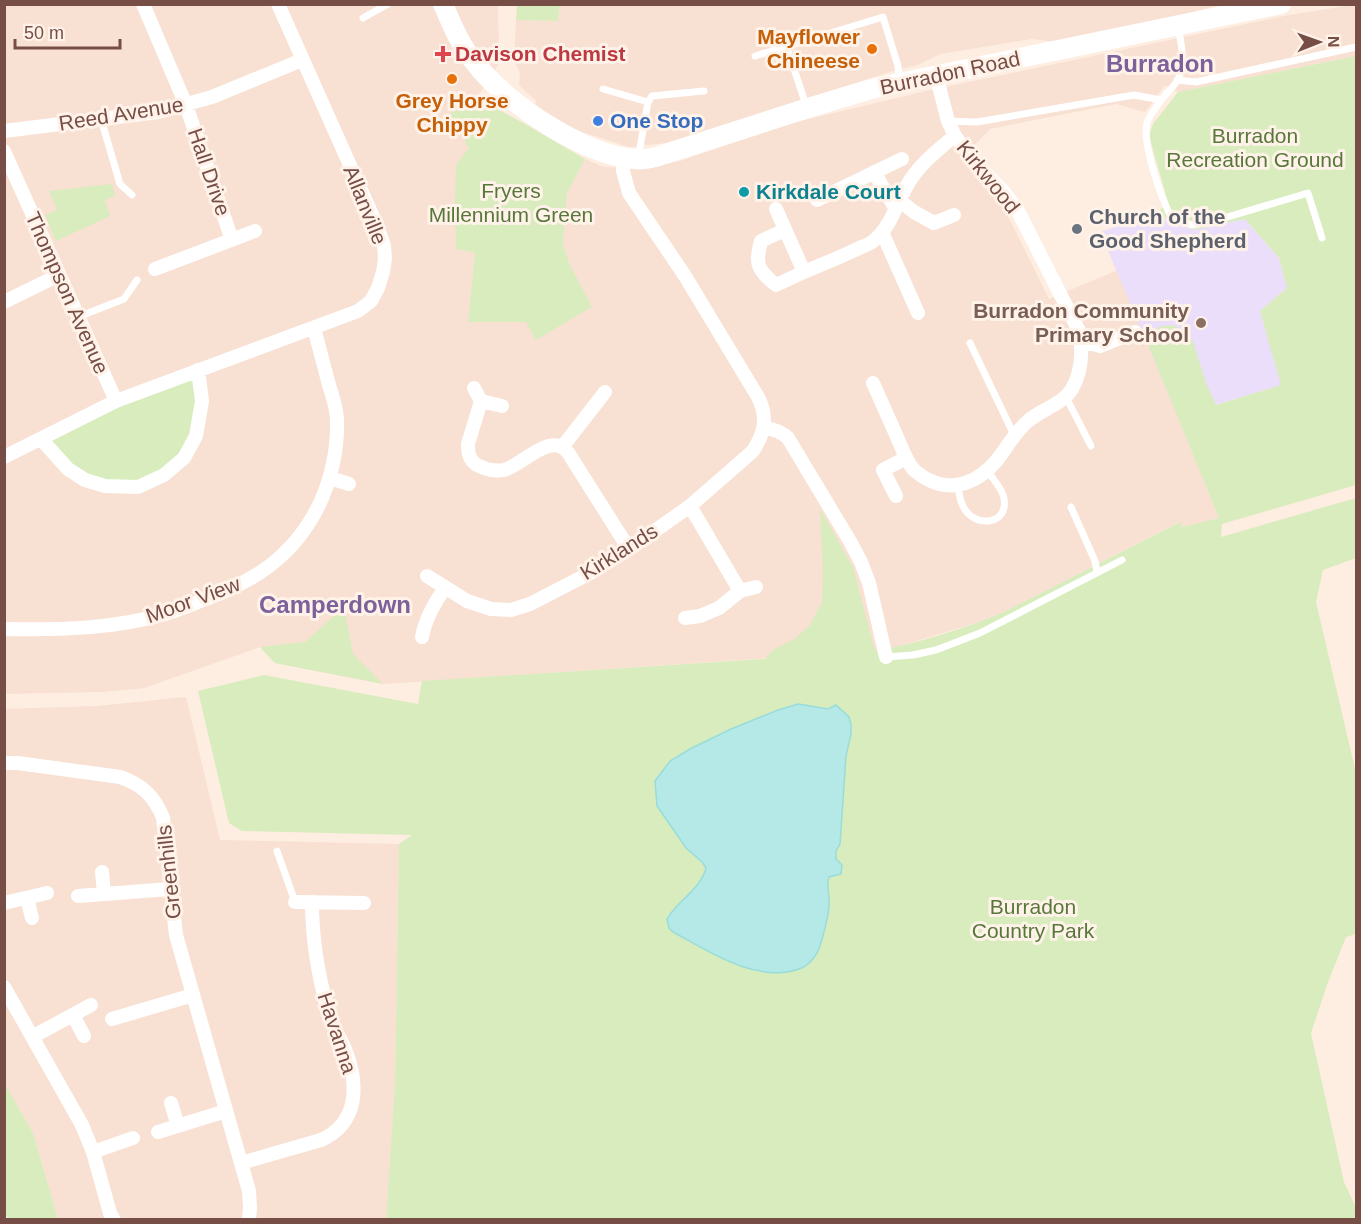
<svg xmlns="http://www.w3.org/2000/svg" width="1361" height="1224" viewBox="0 0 1361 1224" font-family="Helvetica,sans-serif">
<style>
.residential{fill:#f8e0d2}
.education{fill:#ebdefa}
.green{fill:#d9ecbe}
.water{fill:#b4e9e7;stroke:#99dcda;stroke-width:1.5}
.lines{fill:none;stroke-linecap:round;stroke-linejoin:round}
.lane{stroke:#fff;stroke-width:7}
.street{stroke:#fff;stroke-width:14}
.secondary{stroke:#fff;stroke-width:20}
.food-dot{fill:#e8710a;stroke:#fff2e9;stroke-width:2}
.health-dot{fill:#e0444e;stroke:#fff2e9;stroke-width:2}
.shop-dot{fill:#3f7fe0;stroke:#fff2e9;stroke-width:2}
.culture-dot{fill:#0f9aa8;stroke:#fff2e9;stroke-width:2}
.worship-dot{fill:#6b7280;stroke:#fff2e9;stroke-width:2}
.education-dot{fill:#8d6e63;stroke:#fff2e9;stroke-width:2}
.labels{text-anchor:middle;stroke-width:6;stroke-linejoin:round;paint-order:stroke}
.food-label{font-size:21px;font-weight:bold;fill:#c56008;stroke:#fff2e9;text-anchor:end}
.health-label{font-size:21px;font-weight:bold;fill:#be3a42;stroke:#fff2e9;text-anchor:start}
.street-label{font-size:21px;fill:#774e46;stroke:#fff2e9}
.shop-label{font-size:21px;font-weight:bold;fill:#366cbe;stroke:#fff2e9;text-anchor:start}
.park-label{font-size:21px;fill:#58783b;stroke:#fff2e9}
.culture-label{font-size:21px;font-weight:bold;fill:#0d838f;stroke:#fff2e9;text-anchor:start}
.worship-label{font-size:21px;font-weight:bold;fill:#5b616d;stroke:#fff2e9;text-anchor:start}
.education-label{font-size:21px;font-weight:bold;fill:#785e54;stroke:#fff2e9;text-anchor:end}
.quarter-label{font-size:24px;font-weight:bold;fill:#7d619b;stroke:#fff2e9}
</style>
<rect width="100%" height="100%" fill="#feede1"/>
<!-- residential -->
<path class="residential" d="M 4,5 L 498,5 L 499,63 L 477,98 L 451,114 L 469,148 L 456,249 L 475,253 L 468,322 L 526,322 L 591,307 L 570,265 L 563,245 L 567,193 L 585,159 L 601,166 L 638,170 L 680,161 L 792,123 L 926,91 L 1284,16 L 1352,5 L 1356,5 L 1356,56 L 1178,92 L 1165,85 L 1145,112 L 1116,104 L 990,129 L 962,158 L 1004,208 L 1049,299 L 1118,270 L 1219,518 L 1182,527 L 1179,522 L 1004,612 L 975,623 L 897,647 L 875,651 L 383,684 L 275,663 L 260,647 L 144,688 L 101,692 L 5,694 Z
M 560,5 L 1219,5 L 1110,34 L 1059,42 L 1032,39 L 940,54 L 918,65 L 893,71 L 666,143 L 629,147 L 567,127 L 535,106 L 536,101 L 519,85 L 520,73 L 514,60 L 516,20 L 558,21 Z
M 186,697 L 220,840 L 399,844 L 395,1083 L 386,1219 L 58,1219 L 33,1133 L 5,1084 L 4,709 L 97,706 Z"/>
<!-- education -->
<path class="education" d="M 1156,214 L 1193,230 L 1245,219 L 1279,258 L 1287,288 L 1260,311 L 1282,385 L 1178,416 L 1100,232 Z"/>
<!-- green -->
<path class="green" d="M 517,5 L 560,5 L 558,21 L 516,20 Z
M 1356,56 L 1356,485 L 1222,524 L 1221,537 L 1356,498 L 1356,558 L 1323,570 L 1316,602 L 1356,773 L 1356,934 L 1346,937 L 1327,985 L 1311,1033 L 1344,1182 L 1356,1208 L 1356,1219 L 386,1219 L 395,1083 L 399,844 L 412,835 L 242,831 L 229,823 L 198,691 L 264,675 L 418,704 L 422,681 L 765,659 L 773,650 L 796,638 L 810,625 L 822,602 L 823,573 L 820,509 L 853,567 L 875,651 C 919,643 962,629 1004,612 L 1180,522 L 1182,527 L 1219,518 L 1144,335 L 1159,327 L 1169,325 L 1178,327 L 1193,341 L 1206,383 L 1216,405 L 1281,385 L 1260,311 L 1287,288 L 1279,258 L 1245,219 L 1193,230 L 1156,214 L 1168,202 L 1149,136 L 1153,124 L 1178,92 Z
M 477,98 L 527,125 L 585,159 L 567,193 L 563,245 L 570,265 L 592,307 L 536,340 L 526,322 L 468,322 L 475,253 L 456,249 L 455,203 L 456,165 L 469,148 L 450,114 Z
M 112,184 L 115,196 L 105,200 L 110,216 L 56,241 L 45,215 L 57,210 L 49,191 Z
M 192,380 L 196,402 L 189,435 L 180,455 L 162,470 L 138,481 L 107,482 L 86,476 L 74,466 L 52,441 L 120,406 Z
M 344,607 L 353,654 L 383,684 L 275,663 L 260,647 L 305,642 Z
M 5,1084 L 33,1133 L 58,1219 L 8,1219 L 5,1212 Z"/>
<!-- water -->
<path class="water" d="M 798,704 L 828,709 L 836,705 L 849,717 L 851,724 L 851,734 L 846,756 L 840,844 L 836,851 L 836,859 L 842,865 L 841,874 L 829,877 C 826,886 829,891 829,900 C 830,910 823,936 820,946 C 816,957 810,965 799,969 C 757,984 708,951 673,932 L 669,928 L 667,919 C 677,901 701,889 706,868 L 702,862 L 686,848 L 657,806 L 655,781 L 670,761 L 690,749 L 731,729 L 778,710 Z"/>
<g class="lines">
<!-- lane -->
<path class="lane" d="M 363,18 L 388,4
M 1178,26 C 1181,44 1187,65 1177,81 C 1172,89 1164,95 1159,103 C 1155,109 1149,116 1147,123 C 1142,144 1161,197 1171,217 L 1192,225 L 1214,221 L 1308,193 L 1322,238
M 787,48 L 807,108
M 755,56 L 883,17 L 898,66 L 900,82
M 1177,80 L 1196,82 L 1356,47
M 603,89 L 648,102
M 101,119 L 120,184 L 132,195
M 948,121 L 977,122 L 1134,95 L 1161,100
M 638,159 L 648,102 L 652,96 L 704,91
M 78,317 L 124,299 L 137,280
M 970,343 L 1014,435
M 1066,397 L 1091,446
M 958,486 C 959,494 960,502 964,508 C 976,529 1009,524 1004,498 C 1002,488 992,478 987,470
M 1071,507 L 1095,561 L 1097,572
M 886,657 L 913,655 L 936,650 L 980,633 L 1122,560
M 277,851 L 295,902"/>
<!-- street -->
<path class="street" d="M 143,4 L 186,105 L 232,240
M 4,131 L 158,112 L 212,97 L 302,60
M 4,151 L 116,401
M 874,172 L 895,208
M 817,200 L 902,159
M 899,200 L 914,212 L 934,223 L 954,215
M 776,209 L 804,272 C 821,265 838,258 855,250 C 861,247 868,245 872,242 C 891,229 897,201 909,182 C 920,164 938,149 955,136
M 785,230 L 761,241 C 755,265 757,269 776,285 L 804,272
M 882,232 L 918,313
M 155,269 L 255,231
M 4,302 L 59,275
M 1081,341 L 1100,346 L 1135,332
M 873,383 C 881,401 889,419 897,437 C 902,448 906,461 914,470 C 918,473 924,478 929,480 C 954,493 980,481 997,460 C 1008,446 1015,432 1028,421 C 1042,409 1063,404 1072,389 C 1082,371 1083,351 1079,331 L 1017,209 L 1003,191 L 972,159 L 955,136 L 948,121 L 936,75
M 474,388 L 481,401 L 502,406
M 481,401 L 468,444 C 468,453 469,460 477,465 C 485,469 494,472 504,470 C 523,465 553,429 569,454 L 629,549
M 764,428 C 773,429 781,431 788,438 L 851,543 L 861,562 L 869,583 L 886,657
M 41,439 L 68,469 L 85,480 L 105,486 L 138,487 L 164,475 L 184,458 L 196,436 L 202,401 L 198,370
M 563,446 L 605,392
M 4,457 L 116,401 L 358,311 L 371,301 L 378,288 L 383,272 L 385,259 L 384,245 L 374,219 L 278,4
M 330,478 L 349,484
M 896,496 L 883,470 L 906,458
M 690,506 L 740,591
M 427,576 L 467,601 L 491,609 L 511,610 L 530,604 L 592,572 L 629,549 L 690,506 L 753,451 C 765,432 768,417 758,397 L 685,276 L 629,193 L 623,171 L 623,158
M 685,618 L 700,616 L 719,608 L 740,591 L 756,587
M 4,629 C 59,630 116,629 168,613 C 178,610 188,606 198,602 C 252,583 293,558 319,505 C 331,480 338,449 337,421 C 337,409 333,397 329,385 C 324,366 319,347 314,328
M 422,637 C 425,620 435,602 445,588
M 4,763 L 18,763 L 120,777 C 142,784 155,797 163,818 L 176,935 L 249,1191 L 250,1208 L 249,1220
M 102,872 L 104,894
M 78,896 L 170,889
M 27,898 L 32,918
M 295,902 L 364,903
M 4,903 L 47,893
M 4,987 L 82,1125 L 93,1152 L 110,1213 L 114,1220
M 73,1015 L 84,1036
M 112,1019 L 193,995
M 32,1037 L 91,1005
M 171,1103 L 178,1126
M 158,1132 L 226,1111
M 93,1152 L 133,1138
M 241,1163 L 321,1140 C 359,1123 359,1084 345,1049 C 339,1036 332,1025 328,1011 C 318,975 312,939 312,902"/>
<!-- secondary -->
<path class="secondary" d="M 443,4 C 452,25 461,47 476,64 C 507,104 587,158 639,159 C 648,160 657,157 665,154 L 808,108 L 875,88 L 1281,4"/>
</g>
<!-- markers -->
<g class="food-dot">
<circle cx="872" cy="49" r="6"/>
<circle cx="452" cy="79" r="6"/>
</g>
<path class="health-dot" d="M440 45h6v6h6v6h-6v6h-6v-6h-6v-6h6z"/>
<circle class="shop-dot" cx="598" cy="121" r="6"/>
<circle class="culture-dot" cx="744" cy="192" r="6"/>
<circle class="worship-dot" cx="1077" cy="229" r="6"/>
<circle class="education-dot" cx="1201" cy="323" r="6"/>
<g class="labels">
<!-- food labels -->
<g class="food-label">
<text x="860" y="44">Mayflower<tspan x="860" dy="24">Chineese</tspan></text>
<text x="452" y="108" text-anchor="middle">Grey Horse<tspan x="452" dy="24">Chippy</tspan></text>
</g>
<!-- health labels -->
<g class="health-label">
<text x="455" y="61">Davison Chemist</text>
</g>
<!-- street labels -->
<g class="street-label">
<text transform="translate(950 73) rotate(-12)" y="7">Burradon Road</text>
<text transform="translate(121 114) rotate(-9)" y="7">Reed Avenue</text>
<text transform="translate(209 172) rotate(71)" y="7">Hall Drive</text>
<text transform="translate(988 177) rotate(51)" y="7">Kirkwood</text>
<text transform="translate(365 205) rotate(68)" y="7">Allanville</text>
<text transform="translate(67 293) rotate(66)" y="7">Thompson Avenue</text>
<text transform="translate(619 552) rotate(-32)" y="7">Kirklands</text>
<text transform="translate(193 600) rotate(-20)" y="7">Moor View</text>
<text transform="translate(169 872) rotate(-96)" y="7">Greenhills</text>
<text transform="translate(337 1033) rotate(72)" y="7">Havanna</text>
</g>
<!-- shop labels -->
<g class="shop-label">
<text x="610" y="128">One Stop</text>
</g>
<!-- park labels -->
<g class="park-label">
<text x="1255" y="143">Burradon<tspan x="1255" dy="24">Recreation Ground</tspan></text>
<text x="511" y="198">Fryers<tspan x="511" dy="24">Millennium Green</tspan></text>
<text x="1033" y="914">Burradon<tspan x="1033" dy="24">Country Park</tspan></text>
</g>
<!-- culture labels -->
<g class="culture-label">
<text x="756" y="199">Kirkdale Court</text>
</g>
<!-- worship labels -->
<g class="worship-label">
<text x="1089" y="224">Church of the<tspan x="1089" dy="24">Good Shepherd</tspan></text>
</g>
<!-- education labels -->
<g class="education-label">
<text x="1189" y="318">Burradon Community<tspan x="1189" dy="24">Primary School</tspan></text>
</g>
<!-- quarter labels -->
<g class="quarter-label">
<text x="1160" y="72">Burradon</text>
<text x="335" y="613">Camperdown</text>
</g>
</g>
<!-- border -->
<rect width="1361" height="1224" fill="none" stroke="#774e46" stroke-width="12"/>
<!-- north arrow -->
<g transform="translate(1319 42) rotate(89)" stroke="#fff2e9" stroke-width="4.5" paint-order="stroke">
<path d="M0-4.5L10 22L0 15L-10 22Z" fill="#774e46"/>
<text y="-9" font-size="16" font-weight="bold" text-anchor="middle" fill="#774e46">N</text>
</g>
<!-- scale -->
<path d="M15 39v9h105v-9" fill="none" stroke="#774e46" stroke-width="3"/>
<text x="24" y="39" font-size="18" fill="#774e46" stroke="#fff2e9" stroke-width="4.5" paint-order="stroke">50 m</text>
</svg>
